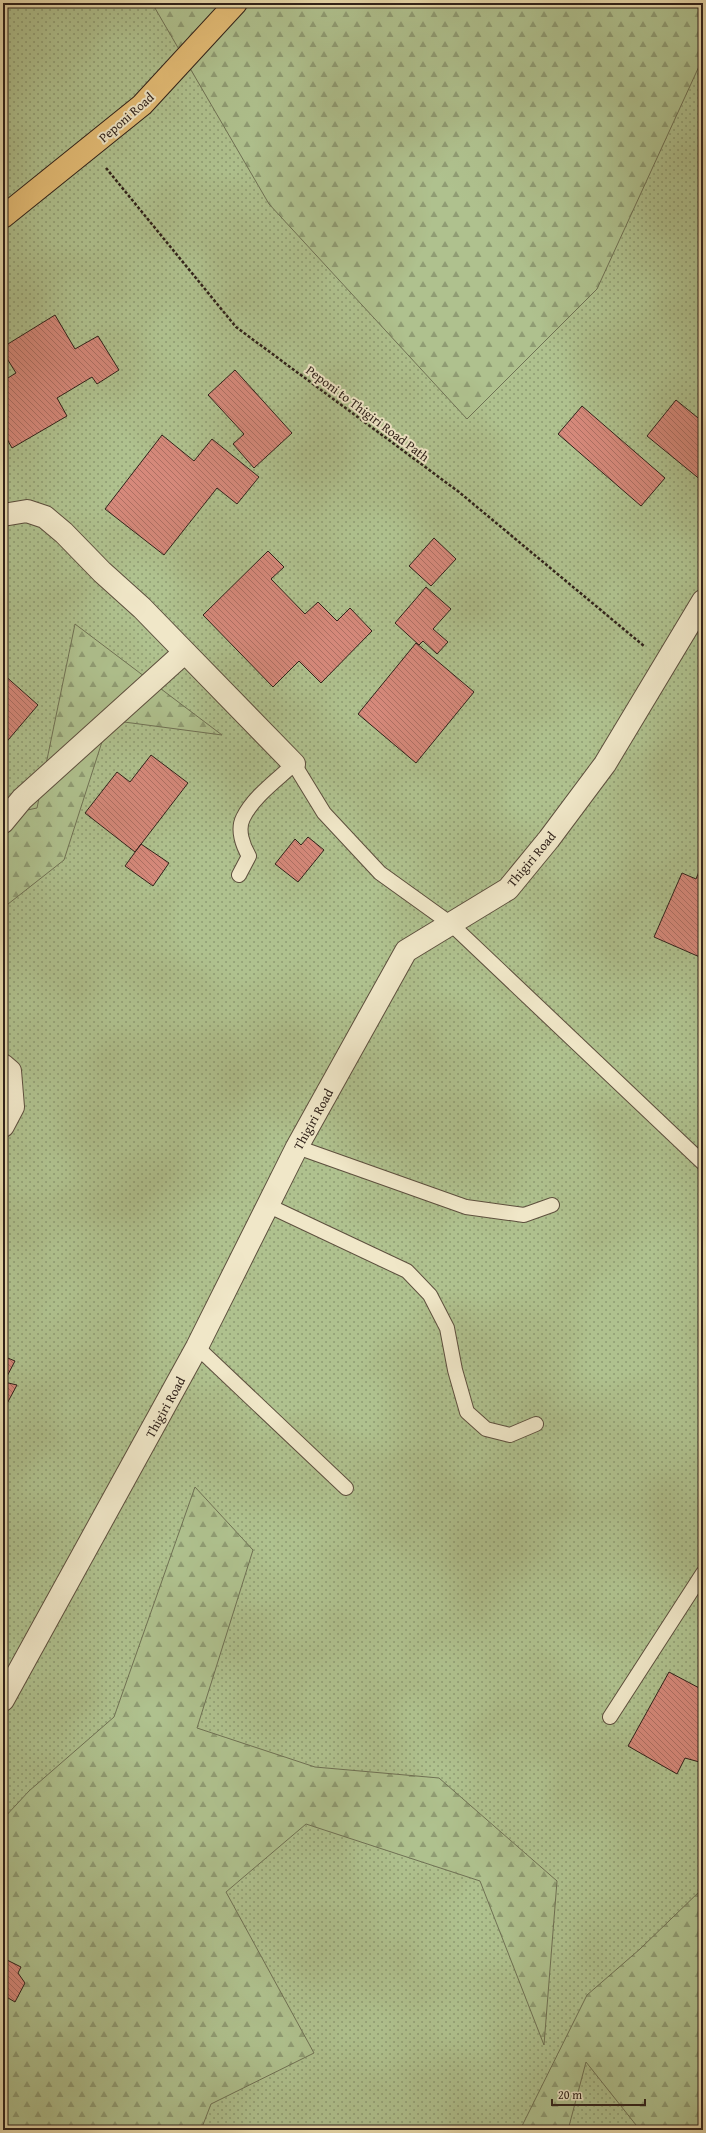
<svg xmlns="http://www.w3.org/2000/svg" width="706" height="2133" viewBox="0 0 706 2133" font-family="'Gentium Book Plus',serif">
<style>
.grass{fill:url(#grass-dots);stroke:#6f7154}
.forest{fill:url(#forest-firs);stroke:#6f7154}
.building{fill:url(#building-back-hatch);stroke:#2f211a}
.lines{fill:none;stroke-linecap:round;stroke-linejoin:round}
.service-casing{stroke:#5d4f3e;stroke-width:16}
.minor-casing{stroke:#5d4f3e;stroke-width:24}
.primary-casing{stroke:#2f211a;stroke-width:24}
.path{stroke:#2f211a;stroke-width:2.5;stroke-dasharray:3 2;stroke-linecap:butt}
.service{stroke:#f0e7c8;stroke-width:14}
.minor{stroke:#f0e7c8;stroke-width:22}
.primary{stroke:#e4bd76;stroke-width:22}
.labels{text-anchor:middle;stroke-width:4;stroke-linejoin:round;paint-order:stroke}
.street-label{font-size:13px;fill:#2f211a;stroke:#f0e7c8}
</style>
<defs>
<pattern id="grass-dots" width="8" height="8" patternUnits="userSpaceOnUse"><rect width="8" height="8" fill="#afc18e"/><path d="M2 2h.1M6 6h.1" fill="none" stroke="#8f9c73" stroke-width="1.8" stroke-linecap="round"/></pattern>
<pattern id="forest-firs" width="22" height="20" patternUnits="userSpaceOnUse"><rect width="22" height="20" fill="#afc18e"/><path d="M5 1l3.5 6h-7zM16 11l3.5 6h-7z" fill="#8f9c73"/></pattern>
<pattern id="building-back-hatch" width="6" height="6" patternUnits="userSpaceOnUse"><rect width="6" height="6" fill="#d6897b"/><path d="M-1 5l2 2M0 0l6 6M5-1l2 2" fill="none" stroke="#ae7064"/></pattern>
</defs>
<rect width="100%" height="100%" fill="#e8daab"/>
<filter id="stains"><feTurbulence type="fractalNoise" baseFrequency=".005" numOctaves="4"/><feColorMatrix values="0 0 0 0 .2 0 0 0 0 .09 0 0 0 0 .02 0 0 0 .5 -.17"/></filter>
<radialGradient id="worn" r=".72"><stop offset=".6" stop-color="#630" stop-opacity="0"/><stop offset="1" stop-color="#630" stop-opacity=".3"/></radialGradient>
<!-- grass -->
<path class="grass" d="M 3,3 L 703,3 L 703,2130 L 3,2130 Z"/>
<!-- forest -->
<path class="forest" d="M 152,3 L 703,3 L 703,62 L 701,62 L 597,289 L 467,419 L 269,204 Z
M 75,624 L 222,735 L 109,720 L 64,860 L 3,908 L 3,815 L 37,808 Z
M 195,1487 L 253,1550 L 197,1728 L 315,1767 L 439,1778 L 557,1881 L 544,2045 L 480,1881 L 306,1824 L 226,1892 L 314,2053 L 211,2104 L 201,2130 L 3,2130 L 3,1819 L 29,1791 L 114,1717 Z
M 703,1888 L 703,2130 L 640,2130 L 586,2062 L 568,2130 L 520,2130 L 587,1995 L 640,1949 Z"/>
<!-- building -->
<path class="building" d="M 55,315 L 75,349 L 98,336 L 119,370 L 97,384 L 92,377 L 57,398 L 67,416 L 12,448 L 3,432 L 3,381 L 16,373 L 3,352 L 3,347 Z
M 235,370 L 292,433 L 254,468 L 233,444 L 244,434 L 208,395 Z
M 676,400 L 703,422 L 702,481 L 647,436 Z
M 582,406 L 665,478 L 641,506 L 558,434 Z
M 162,435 L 194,461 L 212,439 L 259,477 L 237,504 L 217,488 L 164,555 L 105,509 Z
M 434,538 L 456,559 L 431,586 L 409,566 Z
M 268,551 L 284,567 L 271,579 L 305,614 L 318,602 L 337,621 L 350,608 L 372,631 L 321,683 L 299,661 L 273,687 L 203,615 Z
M 426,587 L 451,609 L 433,629 L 448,642 L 437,654 L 423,641 L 419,645 L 395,623 Z
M 416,643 L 474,692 L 416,763 L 358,714 Z
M 3,674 L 38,705 L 3,746 Z
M 151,755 L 188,783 L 135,852 L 85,813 L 117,772 L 130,782 Z
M 308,837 L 324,850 L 298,882 L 275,864 L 295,839 L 301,845 Z
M 141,844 L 169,863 L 153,886 L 125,866 Z
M 703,862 L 703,956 L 702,958 L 654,937 L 682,873 L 696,879 Z
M 3,1356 L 15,1361 L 4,1382 L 17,1385 L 3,1411 Z
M 669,1672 L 703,1690 L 701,1725 L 703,1726 L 703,1763 L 685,1758 L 677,1774 L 628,1746 Z
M 3,1958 L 21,1967 L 18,1973 L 25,1983 L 15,2002 L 3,1995 Z"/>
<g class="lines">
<!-- service casing -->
<g class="service-casing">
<path id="service" d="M 239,875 L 249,856 C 243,846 237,830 243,818 C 253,797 277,780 294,764 L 324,813 L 380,873 L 451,924 L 703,1163
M 297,1147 L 466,1207 L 524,1215 L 552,1205
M 267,1205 L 407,1271 L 430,1295 L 447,1328 L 455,1370 L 467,1412 L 486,1429 L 510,1435 L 536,1424
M 197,1347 L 346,1488
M 610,1717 L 703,1573"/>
</g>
<!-- minor casing -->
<g class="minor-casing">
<path id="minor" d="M 3,515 L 27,511 L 45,517 L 64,533 L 102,572 L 142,608 L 294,764
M 3,822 L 22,799 L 185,652
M 3,1065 L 10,1071 L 13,1107 L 3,1126
M 3,1700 L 197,1347 L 297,1147 L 406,951 L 508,889 L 549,839 L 605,764 L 703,601"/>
</g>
<!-- primary casing -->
<g class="primary-casing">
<path id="primary" d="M 3,217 L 142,105 L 236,3"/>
</g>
<!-- path -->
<path class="path" d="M 106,168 L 236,327 L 459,492 L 644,646"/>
<!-- service -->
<use href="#service" class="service"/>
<!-- minor -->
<use href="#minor" class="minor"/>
<!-- primary -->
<use href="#primary" class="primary"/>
</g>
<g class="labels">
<!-- street labels -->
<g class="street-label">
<text transform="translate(126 117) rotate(-41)" y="5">Peponi Road</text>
<text transform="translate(368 413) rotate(37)" y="5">Peponi to Thigiri Road Path</text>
<text transform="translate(531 859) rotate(-50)" y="5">Thigiri Road</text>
<text transform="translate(313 1119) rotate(-61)" y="5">Thigiri Road</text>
<text transform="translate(165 1407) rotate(-61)" y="5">Thigiri Road</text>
</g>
</g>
<!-- margin -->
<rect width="706" height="2133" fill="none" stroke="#e8daab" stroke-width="16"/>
<rect x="4" y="4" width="698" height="2125" fill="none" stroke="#2f211a" stroke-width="2"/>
<rect x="8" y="8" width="690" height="2117" fill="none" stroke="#2f211a"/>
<!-- scale -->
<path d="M552 2099v6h93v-6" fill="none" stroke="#2f211a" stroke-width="2"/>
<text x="558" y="2099" font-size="12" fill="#2f211a" stroke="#f0e7c8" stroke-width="3" paint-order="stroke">20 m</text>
<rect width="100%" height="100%" filter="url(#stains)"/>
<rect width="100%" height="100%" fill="url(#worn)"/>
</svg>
